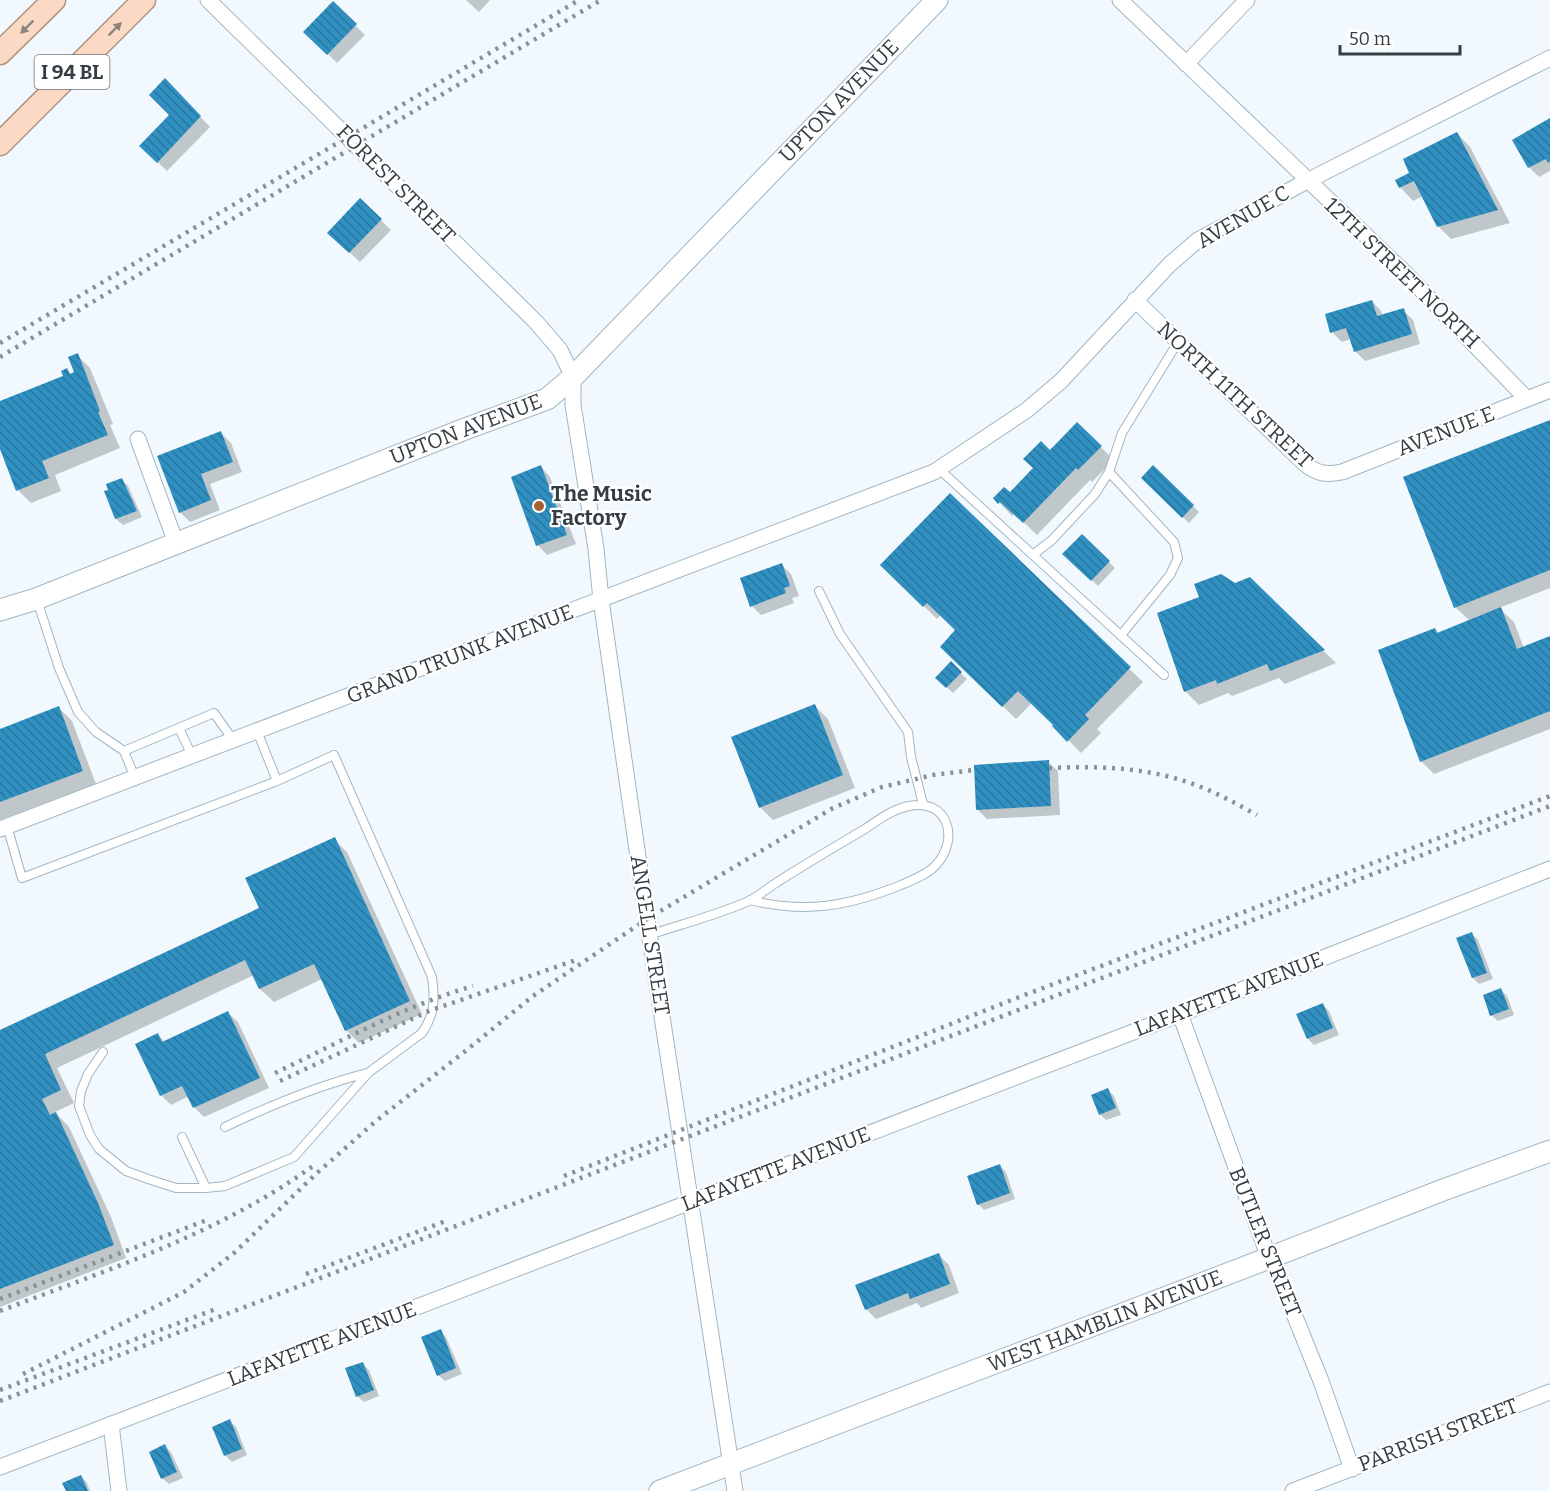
<svg xmlns="http://www.w3.org/2000/svg" width="1550" height="1491" viewBox="0 0 1550 1491" font-family="Bitter,serif">
<style>
.shadow{fill:#0003}
.building{fill:url(#building-back-hatch)}
.lines{fill:none;stroke-linecap:round;stroke-linejoin:round}
.lane-casing{stroke:#a1b6c2;stroke-width:10}
.street-casing{stroke:#a1b6c2;stroke-width:17}
.secondary-casing{stroke:#a1b6c2;stroke-width:23}
.primary-casing{stroke:#b2937e;stroke-width:25}
.lane{stroke:#fff;stroke-width:8}
.street{stroke:#fff;stroke-width:15}
.secondary{stroke:#fff;stroke-width:21}
.primary{stroke:#fadac5;stroke-width:22}
.rail{stroke:#899196;stroke-width:4.5;stroke-dasharray:3 6;stroke-linecap:butt}
.oneway{fill:#8e847e}
.poi-dot{fill:#a56130;stroke:#fff;stroke-width:2}
.labels{text-anchor:middle;stroke-width:4.5;stroke-linejoin:round;paint-order:stroke}
.shield{fill:#fff;stroke:#72787b;stroke-width:1.5}
.shield-label{font-size:20px;font-weight:bold;fill:#353e43}
.street-label{font-size:21px;fill:#353e43;stroke:#fff}
.poi-label{font-size:21px;font-weight:bold;fill:#353e43;stroke:#fff;text-anchor:start}
</style>
<defs>
<pattern id="building-back-hatch" width="6" height="6" patternUnits="userSpaceOnUse" patternTransform="scale(1.5)"><rect width="6" height="6" fill="#2f90c1"/><path d="M-1 5l2 2M0 0l6 6M5-1l2 2" fill="none" stroke="#29779e"/></pattern>
</defs>
<rect width="100%" height="100%" fill="#f1f9fe"/>
<!-- shadow -->
<path class="shadow" d="M 466,0 L 490,0 L 479,12 Z
M 333,3 L 365,35 L 337,63 L 306,32 Z
M 165,80 L 210,127 L 167,171 L 141,146 L 171,115 Z
M 1550,119 L 1550,171 L 1539,177 L 1529,167 Z
M 1457,133 L 1470,147 L 1510,223 L 1451,239 L 1438,226 L 1423,196 L 1413,201 L 1400,187 L 1397,181 L 1411,173 Z
M 360,200 L 391,230 L 360,262 L 329,233 Z
M 1372,301 L 1381,311 L 1383,316 L 1403,310 L 1413,320 L 1420,344 L 1365,361 L 1355,351 L 1351,339 L 1342,342 L 1332,332 Z
M 77,355 L 90,368 L 113,424 L 110,425 L 120,448 L 55,475 L 61,491 L 31,503 L 18,490 L 0,445 L 0,403 L 65,377 L 67,370 L 71,374 L 76,373 Z
M 1550,421 L 1550,588 L 1499,608 L 1514,622 L 1524,648 L 1550,637 L 1550,729 L 1434,774 L 1421,761 L 1435,629 L 1439,634 L 1470,621 L 1455,607 Z
M 1077,424 L 1114,460 L 1092,482 L 1090,480 L 1037,535 L 1014,513 L 1012,516 L 995,498 L 1010,494 Z
M 221,433 L 231,443 L 242,472 L 210,484 L 220,510 L 190,522 L 180,512 Z
M 541,467 L 550,477 L 576,544 L 547,555 L 538,545 Z
M 1154,467 L 1199,512 L 1189,523 L 1143,478 Z
M 122,480 L 128,486 L 142,517 L 123,525 L 116,519 L 106,492 Z
M 950,495 L 1143,682 L 1097,729 L 1101,733 L 1081,753 L 1032,703 L 1016,719 L 942,647 L 957,630 L 941,615 L 937,619 L 882,565 Z
M 1082,536 L 1115,568 L 1098,586 L 1064,554 Z
M 782,565 L 791,574 L 799,596 L 792,598 L 794,603 L 761,615 L 752,606 Z
M 1250,579 L 1336,663 L 1285,684 L 1279,678 L 1232,696 L 1228,693 L 1199,705 L 1186,692 L 1159,614 Z
M 951,664 L 967,679 L 953,693 L 937,678 Z
M 815,706 L 828,719 L 855,788 L 773,820 L 760,807 Z
M 59,708 L 72,721 L 96,784 L 0,820 L 0,728 L 1,730 Z
M 1048,762 L 1058,771 L 1060,815 L 987,819 L 978,810 Z
M 334,839 L 347,852 L 422,1014 L 359,1043 L 346,1030 L 322,979 L 274,1002 L 260,989 L 254,975 L 57,1068 L 74,1103 L 55,1112 L 69,1127 L 111,1217 L 126,1258 L 0,1307 L 0,1032 L 261,909 Z
M 1472,934 L 1478,940 L 1493,979 L 1479,984 L 1473,978 Z
M 1501,990 L 1507,996 L 1514,1015 L 1498,1021 L 1491,1015 Z
M 1323,1005 L 1329,1011 L 1339,1035 L 1314,1045 L 1308,1039 Z
M 228,1013 L 238,1022 L 269,1088 L 204,1117 L 194,1107 L 189,1096 L 171,1105 L 161,1095 L 158,1035 L 165,1042 Z
M 1108,1090 L 1114,1096 L 1121,1115 L 1106,1120 L 1100,1114 Z
M 1000,1166 L 1006,1172 L 1015,1199 L 984,1210 L 978,1204 Z
M 939,1255 L 949,1265 L 959,1293 L 921,1308 L 917,1303 L 876,1319 L 866,1309 Z
M 440,1331 L 446,1337 L 462,1374 L 445,1381 L 438,1375 Z
M 362,1363 L 369,1370 L 379,1396 L 364,1402 L 357,1396 Z
M 230,1421 L 236,1427 L 247,1455 L 232,1462 L 225,1455 Z
M 165,1446 L 171,1452 L 183,1478 L 169,1484 L 162,1478 Z
M 81,1476 L 87,1483 L 90,1491 L 68,1491 Z"/>
<!-- building -->
<path class="building" d="M 333,1 L 357,24 L 327,55 L 303,32 Z
M 165,78 L 201,116 L 157,163 L 139,146 L 169,115 L 149,95 Z
M 1550,118 L 1550,161 L 1548,163 L 1546,159 L 1528,168 L 1512,140 Z
M 1457,132 L 1498,210 L 1437,227 L 1414,181 L 1399,188 L 1395,180 L 1409,173 L 1403,159 Z
M 360,198 L 382,219 L 349,253 L 327,233 Z
M 1372,300 L 1377,316 L 1404,308 L 1412,334 L 1354,352 L 1346,328 L 1330,333 L 1325,314 Z
M 78,353 L 100,411 L 98,412 L 108,435 L 42,461 L 49,478 L 16,491 L 0,449 L 0,401 L 63,376 L 61,371 L 67,368 L 70,374 L 74,372 L 68,357 Z
M 1550,420 L 1550,570 L 1454,608 L 1403,477 Z
M 1077,422 L 1102,446 L 1078,470 L 1076,468 L 1023,523 L 1000,502 L 998,504 L 993,498 L 1004,487 L 1010,492 L 1033,468 L 1023,459 L 1041,441 L 1050,450 Z
M 221,431 L 233,462 L 201,474 L 211,500 L 179,513 L 157,456 Z
M 541,465 L 567,535 L 536,546 L 511,477 Z
M 1153,465 L 1194,505 L 1182,518 L 1141,478 Z
M 122,478 L 137,511 L 115,519 L 104,491 L 108,490 L 106,484 Z
M 950,493 L 1131,667 L 1085,715 L 1089,719 L 1067,742 L 1052,726 L 1053,725 L 1018,691 L 1002,707 L 940,647 L 955,630 L 927,603 L 923,607 L 880,565 Z
M 1082,534 L 1110,561 L 1091,581 L 1062,554 Z
M 782,563 L 790,586 L 784,588 L 786,593 L 750,607 L 740,578 Z
M 1221,574 L 1235,583 L 1250,577 L 1325,650 L 1270,671 L 1267,664 L 1217,684 L 1216,680 L 1184,692 L 1157,613 L 1199,597 L 1194,584 Z
M 1501,607 L 1517,649 L 1550,636 L 1550,711 L 1420,762 L 1378,650 L 1435,628 L 1437,633 Z
M 951,661 L 962,672 L 946,688 L 935,678 Z
M 815,704 L 843,775 L 759,808 L 731,737 Z
M 59,706 L 83,771 L 0,802 L 0,729 Z
M 1049,760 L 1051,806 L 976,810 L 974,765 Z
M 335,837 L 410,1001 L 345,1031 L 314,964 L 259,989 L 245,960 L 45,1054 L 61,1090 L 42,1099 L 50,1115 L 56,1112 L 98,1203 L 114,1245 L 0,1289 L 0,1030 L 259,908 L 245,878 Z
M 1472,932 L 1487,973 L 1472,978 L 1456,938 Z
M 1501,988 L 1509,1009 L 1490,1016 L 1483,995 Z
M 1323,1003 L 1333,1028 L 1307,1039 L 1296,1014 Z
M 228,1011 L 260,1078 L 193,1108 L 182,1086 L 160,1096 L 135,1044 L 158,1033 L 162,1042 Z
M 1108,1088 L 1116,1108 L 1099,1115 L 1091,1095 Z
M 1000,1164 L 1010,1193 L 977,1205 L 967,1176 Z
M 939,1253 L 950,1284 L 910,1299 L 908,1293 L 865,1310 L 855,1285 Z
M 441,1329 L 456,1368 L 437,1376 L 421,1337 Z
M 363,1362 L 374,1390 L 356,1397 L 345,1368 Z
M 230,1419 L 242,1449 L 224,1456 L 212,1427 Z
M 165,1444 L 177,1472 L 161,1479 L 149,1452 Z
M 81,1475 L 88,1491 L 66,1491 L 62,1483 Z"/>
<g class="lines">
<!-- lane casing -->
<g class="lane-casing">
<path id="lane" d="M 939,469 L 1164,675
M 1109,472 L 1174,542 L 1178,558 L 1170,575 L 1121,635
M 1034,554 L 1052,540 L 1095,494 L 1109,472 L 1122,433 L 1178,342
M 819,591 L 840,634 L 908,732 L 911,757 L 923,804
M 37,600 L 59,668 L 78,712 L 96,732 L 124,751 L 135,778
M 179,728 L 192,756
M 124,751 L 214,713 L 233,740
M 7,826 L 22,878 L 277,781
M 649,935 C 682,924 717,915 749,901 C 759,896 769,887 779,881 C 807,863 836,846 865,829 C 878,820 893,809 909,806 C 948,798 960,839 936,865 C 928,874 913,880 901,885 C 849,906 805,914 750,900
M 103,1052 L 88,1074 L 81,1091 L 79,1106 L 90,1135 L 99,1149 L 126,1171 L 148,1179 L 176,1188 L 206,1188 L 225,1186 L 294,1157 L 368,1073 L 422,1033 C 435,1014 435,999 432,977 L 334,755 L 277,781 L 257,731
M 225,1127 C 271,1105 317,1086 367,1073
M 182,1137 L 206,1188"/>
</g>
<!-- street casing -->
<g class="street-casing">
<path id="street" d="M 208,0 L 536,322 L 560,350 L 573,377 L 573,405 L 596,549 L 601,600 L 647,919 L 735,1491
M 1120,0 L 1404,272 L 1527,399
M 1186,64 L 1247,0
M 1135,300 L 1305,464 C 1318,474 1326,475 1342,472 L 1550,390
M 138,439 L 176,543
M 0,829 L 934,472 L 1027,410 L 1061,381 L 1170,264 L 1198,240 L 1307,181 L 1550,58
M 1180,1014 L 1269,1258 L 1277,1272 L 1321,1381 L 1352,1469
M 111,1424 L 119,1491
M 0,1467 L 1180,1014 L 1550,869
M 1293,1491 L 1550,1392"/>
</g>
<!-- secondary casing -->
<g class="secondary-casing">
<path id="secondary" d="M 0,610 L 36,599 L 465,429 L 547,399 L 573,377 L 937,0
M 660,1491 L 1269,1258 L 1443,1190 L 1550,1151"/>
</g>
<!-- primary casing -->
<g class="primary-casing">
<path id="primary" d="M 0,53 L 54,0
M 0,144 L 144,0"/>
</g>
<!-- lane -->
<use href="#lane" class="lane"/>
<!-- street -->
<use href="#street" class="street"/>
<!-- secondary -->
<use href="#secondary" class="secondary"/>
<!-- primary -->
<use href="#primary" class="primary"/>
<!-- rail -->
<path class="rail" d="M 0,343 L 579,0
M 0,357 L 601,0
M 1049,768 C 1097,766 1145,767 1190,783 C 1214,791 1235,803 1257,815
M 275,1073 C 340,1042 404,1006 473,986
M 280,1081 L 429,1011 L 579,959
M 564,1176 L 1022,996 L 1550,796
M 306,1274 L 446,1221
M 0,1299 L 207,1220
M 0,1311 C 109,1269 222,1233 317,1163
M 23,1374 L 184,1292 L 234,1253 L 317,1173 L 376,1121 L 468,1049 L 533,996 L 647,919 L 833,808 L 882,787 L 933,775 L 974,770
M 0,1390 L 216,1309
M 0,1401 L 1550,806"/>
</g>
<!-- one-way arrows -->
<defs><path id="oneway-solid" d="M-6-.8H1V-3.2L6.5 0L1 3.2V.8H-6Z" transform="scale(1.5)"/></defs>
<g class="oneway">
<use href="#oneway-solid" transform="translate(27 27) rotate(135)"/>
<use href="#oneway-solid" transform="translate(115 29) rotate(-45)"/>
</g>
<!-- markers -->
<circle class="poi-dot" cx="539" cy="506" r="6"/>
<g class="labels">
<!-- shield labels -->
<rect class="shield" x="34.5" y="55" width="75" height="34" rx="4.5"/>
<g class="shield-label">
<text x="72" y="79">I 94 BL</text>
</g>
<!-- street labels -->
<g class="street-label">
<text transform="translate(839 101) rotate(-46)" y="7">UPTON AVENUE</text>
<text transform="translate(396 184) rotate(45)" y="7">FOREST STREET</text>
<text transform="translate(1243 217) rotate(-30)" y="7">AVENUE C</text>
<text transform="translate(1402 273) rotate(44)" y="7">12TH STREET NORTH</text>
<text transform="translate(1235 395) rotate(43)" y="7">NORTH 11TH STREET</text>
<text transform="translate(466 429) rotate(-21)" y="7">UPTON AVENUE</text>
<text transform="translate(1446 431) rotate(-21)" y="7">AVENUE E</text>
<text transform="translate(460 654) rotate(-21)" y="7">GRAND TRUNK AVENUE</text>
<text transform="translate(650 935) rotate(81)" y="7">ANGELL STREET</text>
<text transform="translate(1229 994) rotate(-21)" y="7">LAFAYETTE AVENUE</text>
<text transform="translate(776 1169) rotate(-21)" y="7">LAFAYETTE AVENUE</text>
<text transform="translate(1265 1242) rotate(68)" y="7">BUTLER STREET</text>
<text transform="translate(1105 1321) rotate(-21)" y="7">WEST HAMBLIN AVENUE</text>
<text transform="translate(322 1344) rotate(-21)" y="7">LAFAYETTE AVENUE</text>
<text transform="translate(1438 1435) rotate(-21)" y="7">PARRISH STREET</text>
</g>
<!-- poi labels -->
<g class="poi-label">
<text x="551" y="501">The Music<tspan x="551" dy="24">Factory</tspan></text>
</g>
</g>
<!-- scale -->
<path d="M1340 45v9h120v-9" fill="none" stroke="#353e43" stroke-width="3"/>
<text x="1349" y="45" font-size="18" fill="#353e43" stroke="#ffffff" stroke-width="4.5" paint-order="stroke">50 m</text>
</svg>
